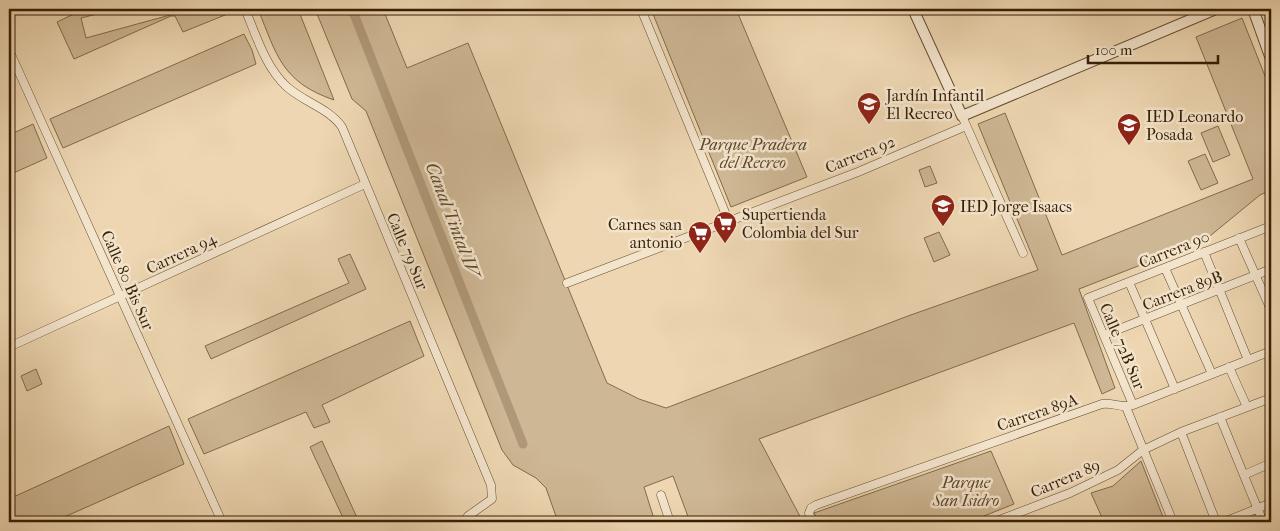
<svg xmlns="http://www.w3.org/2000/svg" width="1280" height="531" viewBox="0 0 1280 531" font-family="'IM FELL French Canon',serif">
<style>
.green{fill:#ceb794;stroke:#826b4c}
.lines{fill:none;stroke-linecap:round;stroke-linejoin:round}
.canal{stroke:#af9877;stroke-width:9}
.minor-casing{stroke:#644d30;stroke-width:9}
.tertiary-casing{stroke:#644d30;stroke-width:12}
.minor{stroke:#f3e4cc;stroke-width:8}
.tertiary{stroke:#f3e4cc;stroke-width:10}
.labels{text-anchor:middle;stroke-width:5;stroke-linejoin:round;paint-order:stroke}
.poi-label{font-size:16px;fill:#361f05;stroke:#f3e4cc;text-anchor:start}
.park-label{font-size:16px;font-style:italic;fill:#5c4529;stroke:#f3e4cc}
.street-label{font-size:16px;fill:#361f05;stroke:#f3e4cc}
.water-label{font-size:18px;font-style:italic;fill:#60492d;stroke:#f3e4cc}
</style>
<rect width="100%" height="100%" fill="#edd6b1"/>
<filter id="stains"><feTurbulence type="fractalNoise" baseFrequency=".004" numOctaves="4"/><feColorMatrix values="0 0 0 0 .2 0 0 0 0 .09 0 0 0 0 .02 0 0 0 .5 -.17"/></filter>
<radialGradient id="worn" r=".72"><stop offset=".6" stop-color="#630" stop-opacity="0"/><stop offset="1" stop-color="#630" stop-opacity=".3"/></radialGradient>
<!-- green -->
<path class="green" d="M 90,9 L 117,9 L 81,18 L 86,38 L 192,9 L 234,9 L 235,11 L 183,32 L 175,16 L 171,16 L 74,59 L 57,22 L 76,13 Z
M 258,9 L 298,9 L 334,100 C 282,82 277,56 258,9 Z
M 315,9 L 383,9 L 407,68 L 468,43 L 607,383 L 639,399 L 666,408 L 908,316 L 1038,270 L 978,124 L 1005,113 L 1062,255 L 1253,179 L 1196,37 L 1242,18 L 1271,91 L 1271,190 L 1260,195 L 1205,240 L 1079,289 L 1115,388 L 1102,394 L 1074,323 L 759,439 L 803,522 L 690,522 L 673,476 L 644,487 L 655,522 L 558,522 L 546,488 L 536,478 L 513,465 L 502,450 L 366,111 L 352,99 Z
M 651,9 L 736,9 L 807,177 L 731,207 Z
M 244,34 L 252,50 L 256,64 L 63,148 L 50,119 Z
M 33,124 L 47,158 L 9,175 L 9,135 Z
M 1218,126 L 1230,155 L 1213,162 L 1201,133 Z
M 1205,154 L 1218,183 L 1201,190 L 1188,161 Z
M 930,166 L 937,183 L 925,187 L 919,170 Z
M 939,232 L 950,255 L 934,262 L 924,238 Z
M 350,254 L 366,289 L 211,359 L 205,346 L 349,283 L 338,259 Z
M 410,321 L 424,356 L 322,405 L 330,422 L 314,428 L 306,412 L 204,454 L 188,419 Z
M 36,369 L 42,384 L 27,391 L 21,376 Z
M 169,426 L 184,464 L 53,522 L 9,522 L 9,499 Z
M 322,441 L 359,522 L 345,522 L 310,447 Z
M 991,451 L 1014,504 L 969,522 L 819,522 L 814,513 Z
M 1141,461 L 1165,522 L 1104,522 L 1091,493 L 1113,486 Z"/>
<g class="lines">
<!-- canal -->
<path class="canal" d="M 352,9 L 523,444"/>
<!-- minor casing -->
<g class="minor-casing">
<path id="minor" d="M 245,9 C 256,35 265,66 286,86 C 303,102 329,108 342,127 L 491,485 L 492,499 L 468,516 L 464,522
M 641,9 L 729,222
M 9,50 L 222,522
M 962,116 L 1023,253
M 1239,238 L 1271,310
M 1204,252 L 1248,360
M 1165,268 L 1212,374
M 1129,282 L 1175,389
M 567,283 L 858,172 L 966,126
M 1104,335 L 1271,269
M 9,347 L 365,184
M 1229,367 L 1247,407
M 1133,405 L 1088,298 L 1271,226
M 1126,407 L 1173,522
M 1220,417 L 1263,522
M 1181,432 L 1216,522
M 1244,475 L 1271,463
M 661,495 L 670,522
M 812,522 L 809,513 L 811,508 L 816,505 L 1102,404 C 1113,402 1122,409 1133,405 L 1271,351
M 994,522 L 1070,493 L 1118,470 L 1143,450 L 1181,432 L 1271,398
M 1224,522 L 1271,503"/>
</g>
<!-- tertiary casing -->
<g class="tertiary-casing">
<path id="tertiary" d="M 913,9 L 962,116 L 1216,9
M 1253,9 L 1271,59"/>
</g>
<!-- minor -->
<use href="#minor" class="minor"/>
<!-- tertiary -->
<use href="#tertiary" class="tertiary"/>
</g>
<!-- icons -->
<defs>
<g id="school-pin" transform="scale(1.25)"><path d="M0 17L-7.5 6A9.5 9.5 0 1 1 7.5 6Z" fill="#8f2418" stroke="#f3e4cc"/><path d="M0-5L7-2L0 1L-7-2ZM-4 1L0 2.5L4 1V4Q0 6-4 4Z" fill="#fff"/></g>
<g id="supermarket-pin" transform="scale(1.25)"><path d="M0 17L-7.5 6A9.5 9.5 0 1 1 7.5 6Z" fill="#8f2418" stroke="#f3e4cc"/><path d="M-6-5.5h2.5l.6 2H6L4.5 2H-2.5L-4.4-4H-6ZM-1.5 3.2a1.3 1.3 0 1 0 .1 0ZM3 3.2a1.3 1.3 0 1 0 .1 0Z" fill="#fff"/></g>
</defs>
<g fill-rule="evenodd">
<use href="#school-pin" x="869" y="104"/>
<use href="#school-pin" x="1129" y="125"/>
<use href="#school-pin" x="943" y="206"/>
<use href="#supermarket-pin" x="725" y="223"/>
<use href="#supermarket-pin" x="700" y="233"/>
</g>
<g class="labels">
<!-- poi labels -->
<g class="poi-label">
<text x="886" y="101">Jardín Infantil<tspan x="886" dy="18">El Recreo</tspan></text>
<text x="1146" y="122">IED Leonardo<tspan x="1146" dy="18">Posada</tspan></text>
<text x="960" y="212">IED Jorge Isaacs</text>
<text x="742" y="220">Supertienda<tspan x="742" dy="18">Colombia del Sur</tspan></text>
<text x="682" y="230" text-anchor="end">Carnes san<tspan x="682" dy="18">antonio</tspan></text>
</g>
<!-- park labels -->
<g class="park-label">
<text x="753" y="150">Parque Pradera<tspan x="753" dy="18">del Recreo</tspan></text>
<text x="966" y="488">Parque<tspan x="966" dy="18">San Isidro</tspan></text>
</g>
<!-- street labels -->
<g class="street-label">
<text transform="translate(860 154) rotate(-22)" y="6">Carrera 92</text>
<text transform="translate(1174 249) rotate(-22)" y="6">Carrera 90</text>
<text transform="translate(408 251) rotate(67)" y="6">Calle 79 Sur</text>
<text transform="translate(181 253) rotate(-25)" y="6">Carrera 94</text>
<text transform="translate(128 280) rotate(66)" y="6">Calle 80 Bis Sur</text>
<text transform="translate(1182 290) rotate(-21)" y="6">Carrera 89B</text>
<text transform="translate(1123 346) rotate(67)" y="6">Calle 72B Sur</text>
<text transform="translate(1037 412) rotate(-19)" y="6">Carrera 89A</text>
<text transform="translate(1065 478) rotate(-23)" y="6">Carrera 89</text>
</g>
<!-- water labels -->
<g class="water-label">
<text transform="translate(453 220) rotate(69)" y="6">Canal Tintal IV</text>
</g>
</g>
<!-- margin -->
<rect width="1280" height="531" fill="none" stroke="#edd6b1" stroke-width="30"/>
<rect x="10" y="10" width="1260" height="511" fill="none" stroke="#361f05" stroke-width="2.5"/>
<rect x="15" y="15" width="1250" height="501" fill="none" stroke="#361f05"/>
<!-- scale -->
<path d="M1088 55v8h130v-8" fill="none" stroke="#361f05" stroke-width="2.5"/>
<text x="1095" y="55" font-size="15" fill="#361f05" stroke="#f3e4cc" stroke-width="4" paint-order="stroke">100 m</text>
<rect width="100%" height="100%" filter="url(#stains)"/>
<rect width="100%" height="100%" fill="url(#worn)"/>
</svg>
